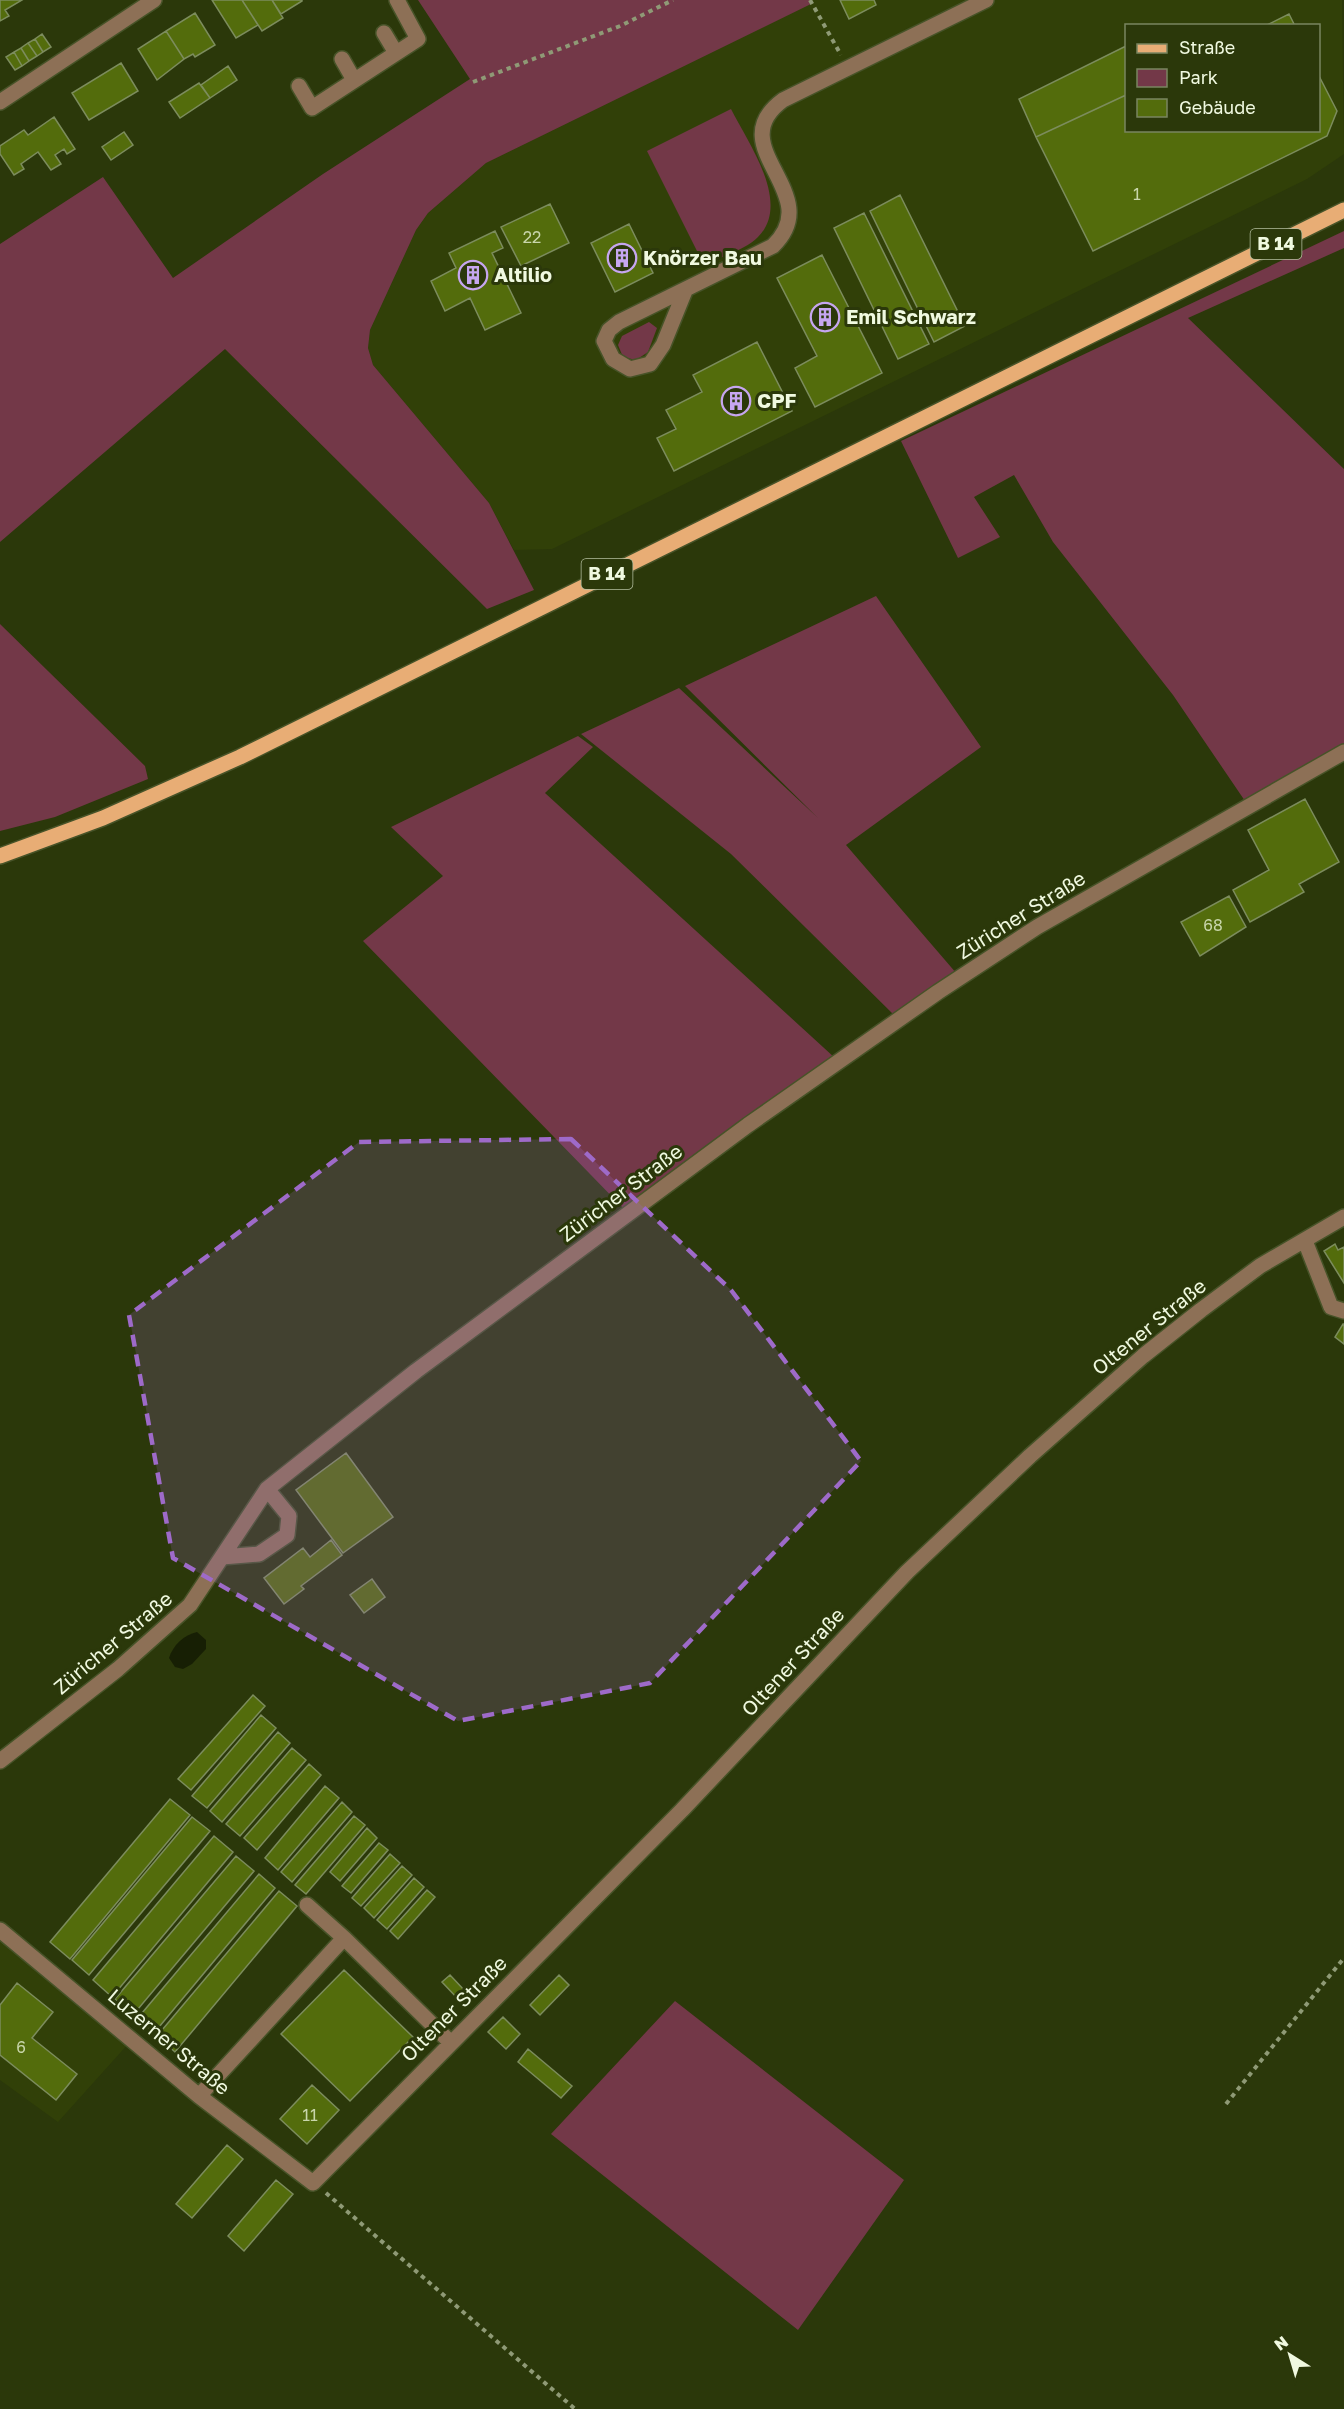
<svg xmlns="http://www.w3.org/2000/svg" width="1344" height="2409" viewBox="0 0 1344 2409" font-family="'Golos Text',sans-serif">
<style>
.built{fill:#314008;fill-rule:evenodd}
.green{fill:#733848}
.water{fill:#171f04}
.building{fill:#536c0c;stroke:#7c8c5d;stroke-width:1.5}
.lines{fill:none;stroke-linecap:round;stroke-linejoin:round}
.minor-casing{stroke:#475328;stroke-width:18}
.major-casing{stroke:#475328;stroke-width:18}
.path{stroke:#8f9a76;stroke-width:4;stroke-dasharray:4.5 4.5;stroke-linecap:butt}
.minor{stroke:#8d7056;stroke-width:15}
.major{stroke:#e8ad75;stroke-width:15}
.marked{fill:#9e6ac9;fill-opacity:0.2;stroke:#9e6ac9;stroke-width:4.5;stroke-dasharray:12 8;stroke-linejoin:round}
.labels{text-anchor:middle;stroke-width:6;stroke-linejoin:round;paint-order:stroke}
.number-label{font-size:16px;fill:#c9d6ab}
.shield{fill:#2b380a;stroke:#b5bfa0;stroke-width:1.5}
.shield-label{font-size:18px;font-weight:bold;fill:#f0f9e0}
.poi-label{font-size:20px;font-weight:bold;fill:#f0f9e0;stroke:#2b380a;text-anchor:start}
.street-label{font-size:20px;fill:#f0f9e0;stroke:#2b380a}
</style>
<rect width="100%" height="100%" fill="#2b380a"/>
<!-- built -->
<path class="built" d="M 811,0 L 1342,0 L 1344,154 L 1307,179 L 552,549 L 514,550 L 489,503 L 373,365 L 368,348 L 370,330 L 416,230 L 428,213 L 486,163 L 812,3 ZM 1126,26 L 1318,26 L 1318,130 L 1126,130 Z
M 0,1937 L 129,2043 L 58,2122 L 0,2080 Z"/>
<!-- green -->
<path class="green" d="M 418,0 L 811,0 L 813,3 L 486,163 L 428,213 L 416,230 L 370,330 L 368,348 L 373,365 L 489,503 L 534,590 L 487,609 L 225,349 L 0,542 L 0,244 L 103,177 L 173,278 L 323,174 L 470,79 Z
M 731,109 C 748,143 792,203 758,237 C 745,250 721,257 704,265 L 647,151 Z
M 1344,231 L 1344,248 L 1188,318 L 1344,469 L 1344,746 L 1245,801 L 1173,695 L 1053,542 L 1014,475 L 974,497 L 1000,537 L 958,558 L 901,441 Z
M 649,322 L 657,328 L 648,352 L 636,360 L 623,357 L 618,345 L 622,336 Z
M 876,596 L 981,747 L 846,845 L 957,974 L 895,1016 L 731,854 L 581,734 L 679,688 L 818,818 L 685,686 Z
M 0,624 L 145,766 L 148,779 L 55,817 L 0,831 Z
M 578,736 L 593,747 L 545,793 L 835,1058 L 626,1211 L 363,941 L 443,876 L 391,827 Z
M 675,2001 L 904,2180 L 798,2330 L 551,2134 Z"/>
<!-- water -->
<path class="water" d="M 197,1632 L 206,1640 L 206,1649 L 192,1664 L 183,1669 L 175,1667 L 169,1658 C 173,1645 184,1635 197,1632 Z"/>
<!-- building -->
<path class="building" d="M 0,0 L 22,0 L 5,10 L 9,16 L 0,21 Z
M 212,0 L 242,0 L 258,25 L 236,38 Z
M 242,0 L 272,0 L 283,18 L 262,31 Z
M 272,0 L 302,0 L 302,1 L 281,14 Z
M 840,0 L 874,0 L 876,5 L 849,19 Z
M 195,13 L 215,45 L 195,57 L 193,54 L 184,59 L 166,31 Z
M 1289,14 L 1295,26 L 1265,26 Z
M 166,31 L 184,59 L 157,80 L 138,49 Z
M 42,34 L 51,47 L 43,52 L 35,39 Z
M 35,39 L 43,52 L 37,56 L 28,43 Z
M 28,43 L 37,56 L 29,61 L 21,48 Z
M 1126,46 L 1126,95 L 1036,137 L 1019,99 Z
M 21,48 L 29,61 L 22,66 L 14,52 Z
M 14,52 L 22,66 L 15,70 L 6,57 Z
M 121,63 L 138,91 L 89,120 L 72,93 Z
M 228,66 L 237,80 L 210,98 L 201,85 Z
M 1318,74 L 1337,111 L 1327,136 L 1093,251 L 1036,137 L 1126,95 L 1126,130 L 1318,130 Z
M 199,83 L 210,98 L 180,118 L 169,102 Z
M 54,117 L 75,149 L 67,154 L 64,149 L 55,155 L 61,164 L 51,170 L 38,152 L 21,164 L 24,169 L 14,175 L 0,154 L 0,146 L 24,130 L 28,135 Z
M 124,132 L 133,145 L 111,160 L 102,147 Z
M 900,195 L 965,326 L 934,342 L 870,211 Z
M 550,204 L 569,243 L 521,266 L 501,227 Z
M 864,213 L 929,344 L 898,359 L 834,228 Z
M 629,224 L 653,273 L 615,292 L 591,243 Z
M 495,231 L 503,248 L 492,253 L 521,313 L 485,330 L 470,298 L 445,311 L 431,281 L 456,268 L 449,253 Z
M 822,255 L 882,373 L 815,407 L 795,368 L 817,356 L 777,278 Z
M 757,342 L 792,411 L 674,471 L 657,438 L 676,429 L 666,410 L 702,392 L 693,375 Z
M 1305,799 L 1339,862 L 1299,884 L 1304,892 L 1250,922 L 1233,890 L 1269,870 L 1248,830 Z
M 1229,896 L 1246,927 L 1200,956 L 1181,922 Z
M 1335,1244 L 1338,1250 L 1344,1247 L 1344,1283 L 1324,1251 Z
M 1343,1324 L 1344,1324 L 1344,1344 L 1335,1337 Z
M 346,1453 L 393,1517 L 343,1553 L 296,1490 Z
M 331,1540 L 342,1555 L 301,1586 L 304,1589 L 284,1604 L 264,1578 L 303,1548 L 310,1557 Z
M 372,1579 L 385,1597 L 364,1613 L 350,1595 Z
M 253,1695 L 265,1706 L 191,1790 L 178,1779 Z
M 261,1715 L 276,1728 L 207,1808 L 192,1796 Z
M 278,1732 L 290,1743 L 222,1822 L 210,1811 Z
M 292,1748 L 306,1760 L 240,1836 L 226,1824 Z
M 309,1764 L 321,1775 L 257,1850 L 244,1838 Z
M 325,1786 L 339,1798 L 278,1870 L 265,1858 Z
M 170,1799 L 190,1815 L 70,1959 L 50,1942 Z
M 342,1802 L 352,1812 L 292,1882 L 281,1872 Z
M 354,1816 L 365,1825 L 306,1894 L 295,1885 Z
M 192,1817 L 210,1831 L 89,1975 L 72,1960 Z
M 367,1828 L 377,1838 L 340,1881 L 330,1872 Z
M 214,1836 L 233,1852 L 112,1997 L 93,1980 Z
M 379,1843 L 388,1850 L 351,1893 L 342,1886 Z
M 390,1854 L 400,1863 L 361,1906 L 352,1898 Z
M 236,1856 L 254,1871 L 133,2015 L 115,1999 Z
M 402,1866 L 412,1875 L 374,1918 L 364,1908 Z
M 259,1874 L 275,1888 L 154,2033 L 137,2019 Z
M 414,1878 L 424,1887 L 387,1929 L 377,1920 Z
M 427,1890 L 435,1897 L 398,1939 L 390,1931 Z
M 279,1891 L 297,1906 L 175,2052 L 157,2036 Z
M 344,1970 L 413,2037 L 350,2101 L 281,2034 Z
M 450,1975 L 465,1991 L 458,1999 L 442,1982 Z
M 559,1975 L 569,1985 L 540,2015 L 530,2005 Z
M 17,1983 L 53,2012 L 32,2038 L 77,2074 L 56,2100 L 0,2055 L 0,2005 Z
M 503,2017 L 520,2034 L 506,2049 L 488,2032 Z
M 528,2049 L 572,2086 L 561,2098 L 518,2062 Z
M 312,2085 L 339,2110 L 307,2144 L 280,2119 Z
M 227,2145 L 243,2159 L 192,2218 L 176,2204 Z
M 276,2180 L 293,2194 L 244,2251 L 228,2236 Z"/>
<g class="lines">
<!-- minor casing -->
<g class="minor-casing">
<path id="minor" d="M 384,33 L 396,53
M 342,59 L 354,80
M 299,86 L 312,108 L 418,39 L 397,0
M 0,102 L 154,0
M 685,291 L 663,345 L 650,364 L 630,369 L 613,359 L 604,341 L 609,330 L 619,322 L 773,246 C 828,193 719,147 783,100 L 986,0
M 1305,1241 L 1331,1307 L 1344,1311
M 222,1557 L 259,1554 L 287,1535 L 289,1516 L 267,1489
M 0,1761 L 118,1669 L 190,1605 L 267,1489 L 416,1371 L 748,1125 L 938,992 L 1037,927 L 1344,752
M 307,1905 L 344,1938
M 0,1930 L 199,2096 L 313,2183 L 682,1810 L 907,1572 L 1030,1456 L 1143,1356 L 1201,1310 L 1260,1266 L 1344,1217
M 199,2096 L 344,1938 L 450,2042"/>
</g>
<!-- major casing -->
<g class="major-casing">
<path id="major" d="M 0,856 L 103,818 L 240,757 L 1344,210"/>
</g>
<!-- path -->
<path class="path" d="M 810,0 L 841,55
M 473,82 L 620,26 L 673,0
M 1226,2104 L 1344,1958
M 326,2193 L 575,2409"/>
<!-- minor -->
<use href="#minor" class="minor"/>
<!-- major -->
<use href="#major" class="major"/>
</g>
<!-- marked area -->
<path class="marked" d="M 571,1139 L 731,1290 L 861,1461 L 650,1683 L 458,1721 L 173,1558 L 129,1315 L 359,1142 Z"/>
<!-- icons -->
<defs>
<g id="building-ring" transform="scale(1.5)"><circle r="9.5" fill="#2b380a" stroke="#c6a6f0" stroke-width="1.5"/><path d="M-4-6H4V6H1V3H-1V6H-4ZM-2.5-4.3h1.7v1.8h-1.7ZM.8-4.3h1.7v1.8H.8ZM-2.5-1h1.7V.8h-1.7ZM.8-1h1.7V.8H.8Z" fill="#c6a6f0"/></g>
</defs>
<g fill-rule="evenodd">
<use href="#building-ring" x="622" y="258"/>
<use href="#building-ring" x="473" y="275"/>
<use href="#building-ring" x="825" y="317"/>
<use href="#building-ring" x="736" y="401"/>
</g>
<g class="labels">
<!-- number labels -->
<g class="number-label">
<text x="1137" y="200">1</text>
<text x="532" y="243">22</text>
<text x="1213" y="931">68</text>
<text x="21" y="2053">6</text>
<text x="310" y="2121">11</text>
</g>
<!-- shield labels -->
<g class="shield">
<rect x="1250.5" y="229" width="51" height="30" rx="4.5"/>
<rect x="581.5" y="559" width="51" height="30" rx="4.5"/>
</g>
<g class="shield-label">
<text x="1276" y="250">B 14</text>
<text x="607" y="580">B 14</text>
</g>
<!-- poi labels -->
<g class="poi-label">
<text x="643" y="265">Knörzer Bau</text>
<text x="494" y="282">Altilio</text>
<text x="846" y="324">Emil Schwarz</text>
<text x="757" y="408">CPF</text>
</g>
<!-- street labels -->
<g class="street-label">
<text transform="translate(1021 915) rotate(-32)" y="7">Züricher Straße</text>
<text transform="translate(621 1193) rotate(-37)" y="7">Züricher Straße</text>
<text transform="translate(1149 1327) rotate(-39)" y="7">Oltener Straße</text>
<text transform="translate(113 1643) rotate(-40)" y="7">Züricher Straße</text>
<text transform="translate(793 1662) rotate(-47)" y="7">Oltener Straße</text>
<text transform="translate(454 2009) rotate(-45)" y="7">Oltener Straße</text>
<text transform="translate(169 2042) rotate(40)" y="7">Luzerner Straße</text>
</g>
</g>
<!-- legend -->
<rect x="1125" y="24" width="195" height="108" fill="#2b380a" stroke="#7a8560" stroke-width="1.5"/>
<rect x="1137" y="44" width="30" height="9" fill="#e8ad75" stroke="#7a8560" stroke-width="1.5"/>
<text x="1179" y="54" font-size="18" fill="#f0f9e0">Straße</text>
<rect x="1137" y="69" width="30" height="18" fill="#733848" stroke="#7a8560" stroke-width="1.5"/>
<text x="1179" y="84" font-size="18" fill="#f0f9e0">Park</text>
<rect x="1137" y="99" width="30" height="18" fill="#536c0c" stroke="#7a8560" stroke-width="1.5"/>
<text x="1179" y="114" font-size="18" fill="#f0f9e0">Gebäude</text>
<!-- north arrow -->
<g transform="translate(1290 2355) rotate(323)" stroke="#2b380a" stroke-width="4.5" paint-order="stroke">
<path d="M0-4.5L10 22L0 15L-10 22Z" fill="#f0f9e0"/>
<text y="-9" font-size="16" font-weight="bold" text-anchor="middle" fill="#f0f9e0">N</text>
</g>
</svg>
